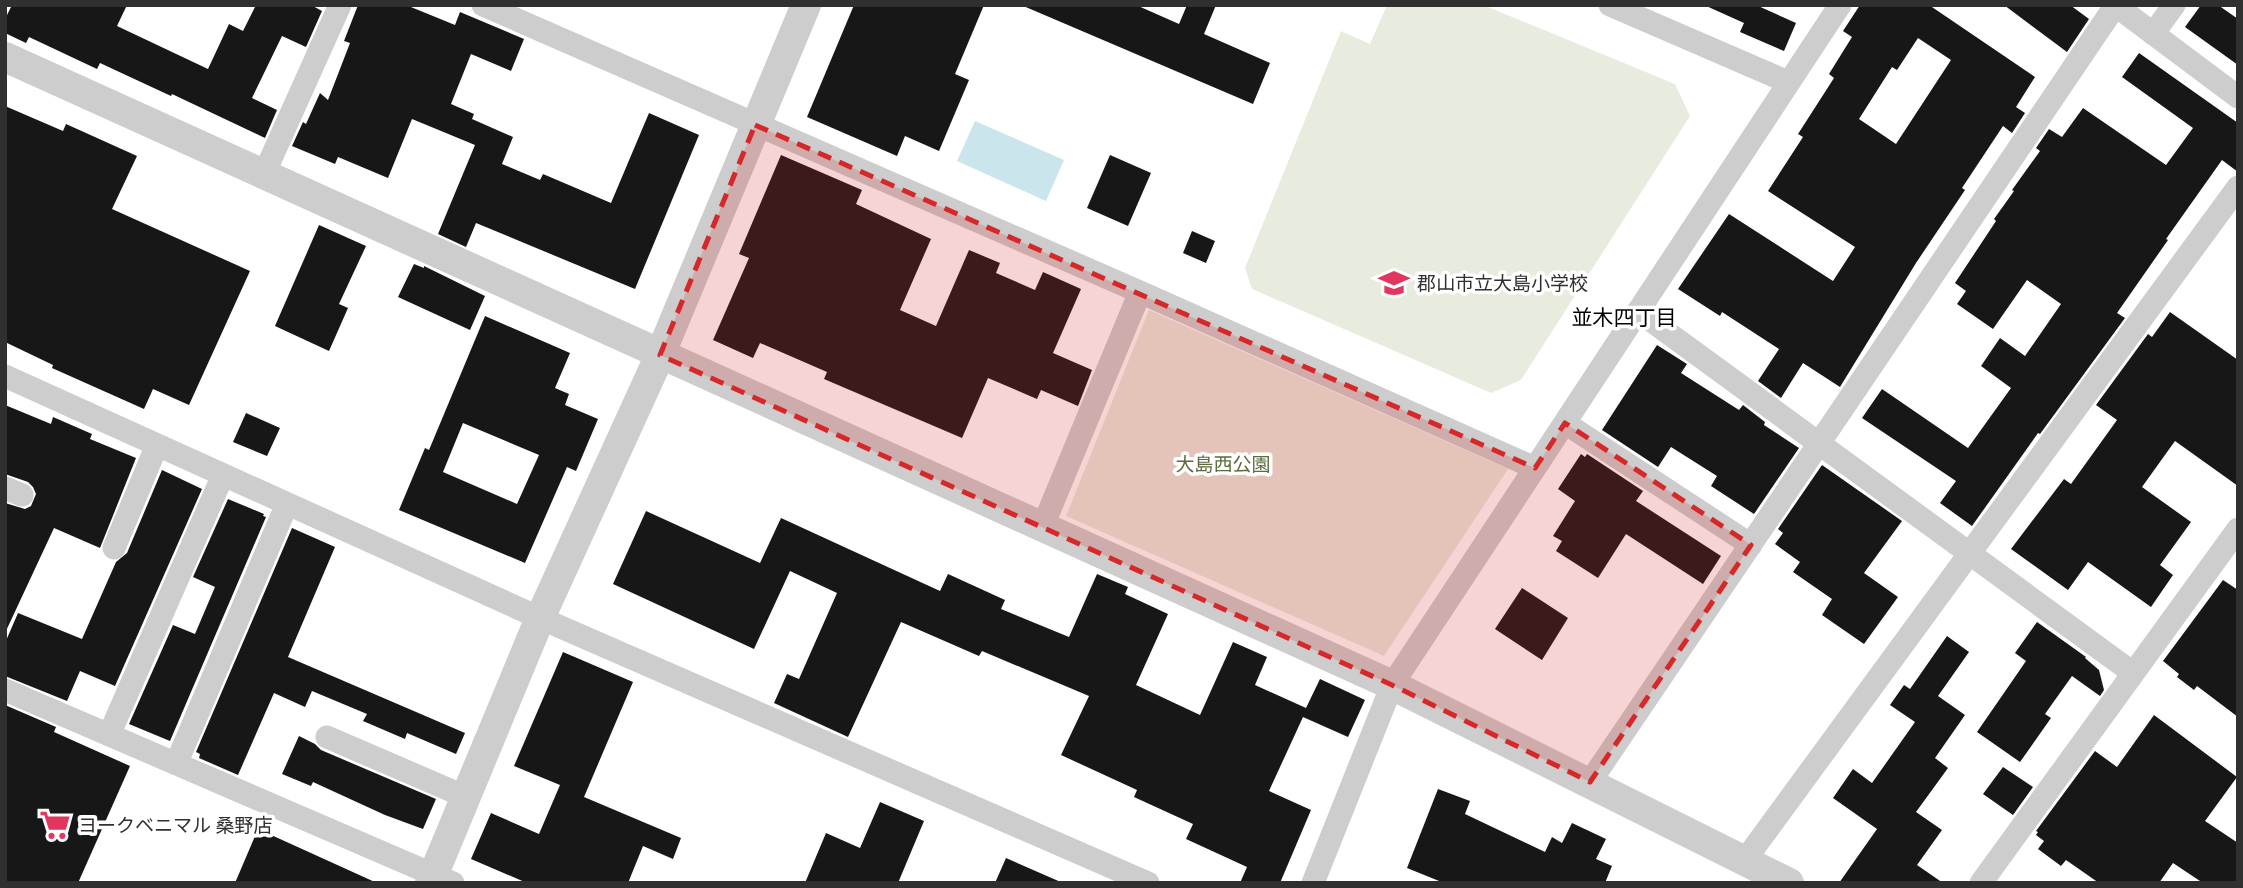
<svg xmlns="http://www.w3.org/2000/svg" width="2243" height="888" viewBox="0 0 2243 888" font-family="Overpass,'Noto Sans JP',sans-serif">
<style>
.green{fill:#e8ecde}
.water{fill:#cae5ec}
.building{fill:#171717;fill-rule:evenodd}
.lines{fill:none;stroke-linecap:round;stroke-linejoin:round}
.minor{stroke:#cdcdcd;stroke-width:23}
.tertiary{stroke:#cdcdcd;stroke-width:30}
.marked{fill:#d62828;fill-opacity:0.2;stroke:#d62828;stroke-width:5;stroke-dasharray:14 9;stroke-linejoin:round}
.labels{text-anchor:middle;stroke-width:7;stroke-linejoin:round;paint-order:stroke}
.poi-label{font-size:19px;fill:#303030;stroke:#fff;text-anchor:start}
.park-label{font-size:19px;fill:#5b6b3d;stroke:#fff}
.neighbourhood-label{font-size:21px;fill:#000;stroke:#fff}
</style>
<rect width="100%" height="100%" fill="#fff"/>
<!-- green -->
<path class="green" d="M 1387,5 L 1483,5 L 1675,84 L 1690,116 L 1521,380 L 1491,393 L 1252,289 L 1245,268 L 1341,31 L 1370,44 Z
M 1149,310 L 1508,469 L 1384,656 L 1066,516 Z"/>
<!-- water -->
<path class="water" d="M 975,121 L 1064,160 L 1046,201 L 957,161 Z"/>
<!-- building -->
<path class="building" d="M 12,5 L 127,5 L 117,26 L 208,69 L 229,24 L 243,31 L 256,5 L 311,5 L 322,11 L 306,47 L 282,36 L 252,98 L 277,110 L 265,138 L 172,94 L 171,96 L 100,63 L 97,69 L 29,37 L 26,43 L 5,33 L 5,19 Z
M 358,5 L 406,5 L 455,25 L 460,12 L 524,39 L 511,71 L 471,54 L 451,104 L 474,114 L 472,119 L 513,137 L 502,164 L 540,180 L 543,174 L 611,203 L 649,113 L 699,135 L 635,289 L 476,223 L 466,247 L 438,234 L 475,145 L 412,119 L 388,178 L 338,157 L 335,164 L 292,146 L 303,122 L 306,124 L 320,93 L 328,100 L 350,43 L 344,41 Z
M 854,5 L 984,5 L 955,74 L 969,80 L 939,151 L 905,136 L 897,156 L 807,117 Z
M 1021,5 L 1136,5 L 1179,24 L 1187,5 L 1216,5 L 1204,34 L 1270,63 L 1253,104 Z
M 1704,5 L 1756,5 L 1796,23 L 1784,51 L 1740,32 L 1744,23 Z
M 1860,5 L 1929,5 L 2035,77 L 2016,107 L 2025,113 L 2012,133 L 2003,126 L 1962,188 L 1965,190 L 1916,263 L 1840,387 L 1803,363 L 1781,398 L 1758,381 L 1779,349 L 1722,312 L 1720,316 L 1678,289 L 1729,214 L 1833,281 L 1855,247 L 1768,191 L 1803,137 L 1798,134 L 1834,78 L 1829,74 L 1852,37 L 1843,31 ZM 1918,38 L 1951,60 L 1896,144 L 1859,119 L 1892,67 L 1897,70 Z
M 2004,5 L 2070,5 L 2089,19 L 2067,52 Z
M 2201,5 L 2218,5 L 2238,19 L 2238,65 L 2185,27 Z
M 2139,53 L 2238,123 L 2238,172 L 2222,160 L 2166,239 L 2168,240 L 2117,313 L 2125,318 L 2040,434 L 2038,433 L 1972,526 L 1940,503 L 1956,481 L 1862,418 L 1882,389 L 1968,448 L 2011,388 L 1981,366 L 2000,338 L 2025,356 L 2061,304 L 2027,280 L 1993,329 L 1957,304 L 1966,291 L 1955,283 L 1996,221 L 1994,219 L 2014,191 L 2012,190 L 2040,151 L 2036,148 L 2049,129 L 2062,137 L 2083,108 L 2166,165 L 2193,128 L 2122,77 Z
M 5,106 L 63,131 L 66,124 L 137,156 L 112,209 L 250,271 L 189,405 L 153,389 L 144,409 L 52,368 L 53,365 L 5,342 Z
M 781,155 L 862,190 L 856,204 L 931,239 L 900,310 L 936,326 L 969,250 L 1000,263 L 996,273 L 1035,290 L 1043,272 L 1081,289 L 1053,353 L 1092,370 L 1078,406 L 1041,390 L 1037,399 L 988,378 L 962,438 L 824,379 L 827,372 L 760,343 L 753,358 L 713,340 L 749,258 L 739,254 Z
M 1110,155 L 1151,173 L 1128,226 L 1087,208 Z
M 319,225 L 366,246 L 339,304 L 348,308 L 329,351 L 275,326 Z
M 1192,231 L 1215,241 L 1206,263 L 1183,253 Z
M 414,264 L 424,268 L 424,266 L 485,296 L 470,330 L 398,297 Z
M 2170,312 L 2238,360 L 2238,486 L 2175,441 L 2142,487 L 2191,522 L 2160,565 L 2173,575 L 2151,607 L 2088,562 L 2068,590 L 2011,549 L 2064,479 L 2071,484 L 2117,420 L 2096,405 L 2148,334 L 2152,337 Z
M 485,316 L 570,353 L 555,388 L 569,394 L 565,405 L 598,419 L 576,471 L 567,467 L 525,563 L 399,510 L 425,448 L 429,450 ZM 463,423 L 539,455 L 517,504 L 443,472 Z
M 1657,345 L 1687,364 L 1681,373 L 1739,410 L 1743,405 L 1765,422 L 1764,425 L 1799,448 L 1754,514 L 1711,486 L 1717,476 L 1671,447 L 1658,467 L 1602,430 Z
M 5,405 L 51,424 L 53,417 L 92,434 L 90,439 L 136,458 L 100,548 L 54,528 L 5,633 L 5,503 L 25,509 L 31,506 L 36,494 L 33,487 L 28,482 L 5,474 Z
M 246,413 L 280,428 L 267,456 L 233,442 Z
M 1581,454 L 1585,457 L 1587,454 L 1643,491 L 1636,501 L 1721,556 L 1703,584 L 1626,534 L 1598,578 L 1556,551 L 1562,541 L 1553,536 L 1575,501 L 1558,489 Z
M 1822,465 L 1902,521 L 1864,573 L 1898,597 L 1864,644 L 1822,615 L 1832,599 L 1793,572 L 1800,562 L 1775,544 L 1783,533 L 1778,529 Z
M 162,470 L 202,489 L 115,686 L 80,671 L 67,701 L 5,676 L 5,643 L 18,613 L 82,639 L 116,562 L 127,553 Z
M 228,499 L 264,514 L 263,516 L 266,517 L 170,741 L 129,724 L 173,625 L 195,634 L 215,587 L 193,577 Z
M 646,511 L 760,563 L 781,518 L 940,591 L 948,574 L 1005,600 L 1001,609 L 1069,637 L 1097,574 L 1128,587 L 1125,594 L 1168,614 L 1136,685 L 1200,715 L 1233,642 L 1267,657 L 1255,685 L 1306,708 L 1320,679 L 1365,700 L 1348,737 L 1303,717 L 1269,791 L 1311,810 L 1280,883 L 1240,883 L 1247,867 L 1186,839 L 1193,824 L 1134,797 L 1137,790 L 1061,755 L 1089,696 L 982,651 L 979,656 L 901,622 L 848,737 L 774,703 L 787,674 L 799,679 L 837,593 L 790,571 L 754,649 L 613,584 Z
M 292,528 L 335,547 L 288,657 L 465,733 L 456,754 L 407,733 L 405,739 L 363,721 L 367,714 L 312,691 L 305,707 L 274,693 L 238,775 L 199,758 L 200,754 L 196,752 Z
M 2223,580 L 2238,590 L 2238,717 L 2197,686 L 2194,690 L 2177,677 L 2179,674 L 2163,661 Z
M 1522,588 L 1568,618 L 1542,660 L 1495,629 Z
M 2037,622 L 2086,657 L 2085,658 L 2099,670 L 2104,690 L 2100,696 L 2072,676 L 2045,714 L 2051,718 L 2020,762 L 1977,732 L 2026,661 L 2015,653 Z
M 1947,636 L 1969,652 L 1938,696 L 1965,715 L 1935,758 L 1948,768 L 1916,812 L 1942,830 L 1917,865 L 1943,883 L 1839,883 L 1877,829 L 1833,798 L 1853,769 L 1872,783 L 1915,722 L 1890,705 L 1904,685 L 1910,689 Z
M 563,652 L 633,682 L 584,797 L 681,838 L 673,859 L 643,846 L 628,883 L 527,883 L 471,859 L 491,813 L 539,834 L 560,785 L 514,766 Z
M 5,705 L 56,727 L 54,732 L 130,766 L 78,883 L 5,883 Z
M 2154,715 L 2237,777 L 2205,821 L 2238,843 L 2238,883 L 2203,883 L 2173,863 L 2159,883 L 2099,883 L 2066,860 L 2061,866 L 2038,849 L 2044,841 L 2036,835 L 2038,832 L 2036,831 L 2095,751 L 2117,767 Z
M 299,736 L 315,744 L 321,750 L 436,799 L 423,829 L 385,815 L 313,782 L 311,786 L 282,774 Z
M 2003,767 L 2033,787 L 2013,815 L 1983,794 Z
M 1438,789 L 1470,801 L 1465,814 L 1545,852 L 1552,837 L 1562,843 L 1572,823 L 1606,839 L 1596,859 L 1612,866 L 1605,883 L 1444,883 L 1407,868 Z
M 880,802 L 924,821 L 898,883 L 805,883 L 826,833 L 860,848 Z
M 258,829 L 377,883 L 235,883 Z
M 1006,858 L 1063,883 L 995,883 Z"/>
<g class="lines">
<!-- minor -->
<path class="minor" d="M 483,5 L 1140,292 L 1535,468
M 1610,5 L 1788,82
M 2115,5 L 2238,97
M 2153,34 L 2174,5
M 264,174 L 340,5
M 1638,311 L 2133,673
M 5,376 L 540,618 L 1148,883
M 1565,423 L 1751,545
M 5,488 L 22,495
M 1042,528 L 1140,292
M 114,548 L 157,445
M 5,690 L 453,883
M 109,735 L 223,475
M 327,737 L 466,797
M 176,764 L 287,504
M 1590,782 L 2115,6
M 1745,860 L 2238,187
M 1313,883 L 1392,685 L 1840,5
M 1981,883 L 2238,529"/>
<!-- tertiary -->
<path class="tertiary" d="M 5,57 L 1392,685 L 1789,883
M 430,883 L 540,618 L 660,355 L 806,5"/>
</g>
<!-- marked area -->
<path class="marked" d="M 755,125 L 1535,468 L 1565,423 L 1751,545 L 1590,782 L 1392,685 L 660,355 Z"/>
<!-- icons -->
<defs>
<g id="school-bare" transform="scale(2.415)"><path d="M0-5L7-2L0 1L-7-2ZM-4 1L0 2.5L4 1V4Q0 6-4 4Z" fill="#e23661" stroke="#fff" stroke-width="2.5" paint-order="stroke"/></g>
<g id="supermarket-bare" transform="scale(2.415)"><path d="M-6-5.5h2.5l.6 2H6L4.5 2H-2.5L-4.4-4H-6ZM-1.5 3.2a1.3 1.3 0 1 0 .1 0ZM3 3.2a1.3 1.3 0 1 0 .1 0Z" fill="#e23661" stroke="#fff" stroke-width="2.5" paint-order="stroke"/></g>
</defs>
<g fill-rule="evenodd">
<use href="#school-bare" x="1394" y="283"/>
<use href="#supermarket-bare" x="55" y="825"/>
</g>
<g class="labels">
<!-- poi labels -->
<g class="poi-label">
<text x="1417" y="290">郡山市立大島小学校</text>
<text x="78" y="832">ヨークベニマル 桑野店</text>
</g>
<!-- park labels -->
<g class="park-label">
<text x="1223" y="471">大島西公園</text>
</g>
<!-- neighbourhood labels -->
<g class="neighbourhood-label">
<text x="1624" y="325">並木四丁目</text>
</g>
</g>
<!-- border -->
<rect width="2243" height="888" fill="none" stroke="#303030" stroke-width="14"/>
</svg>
